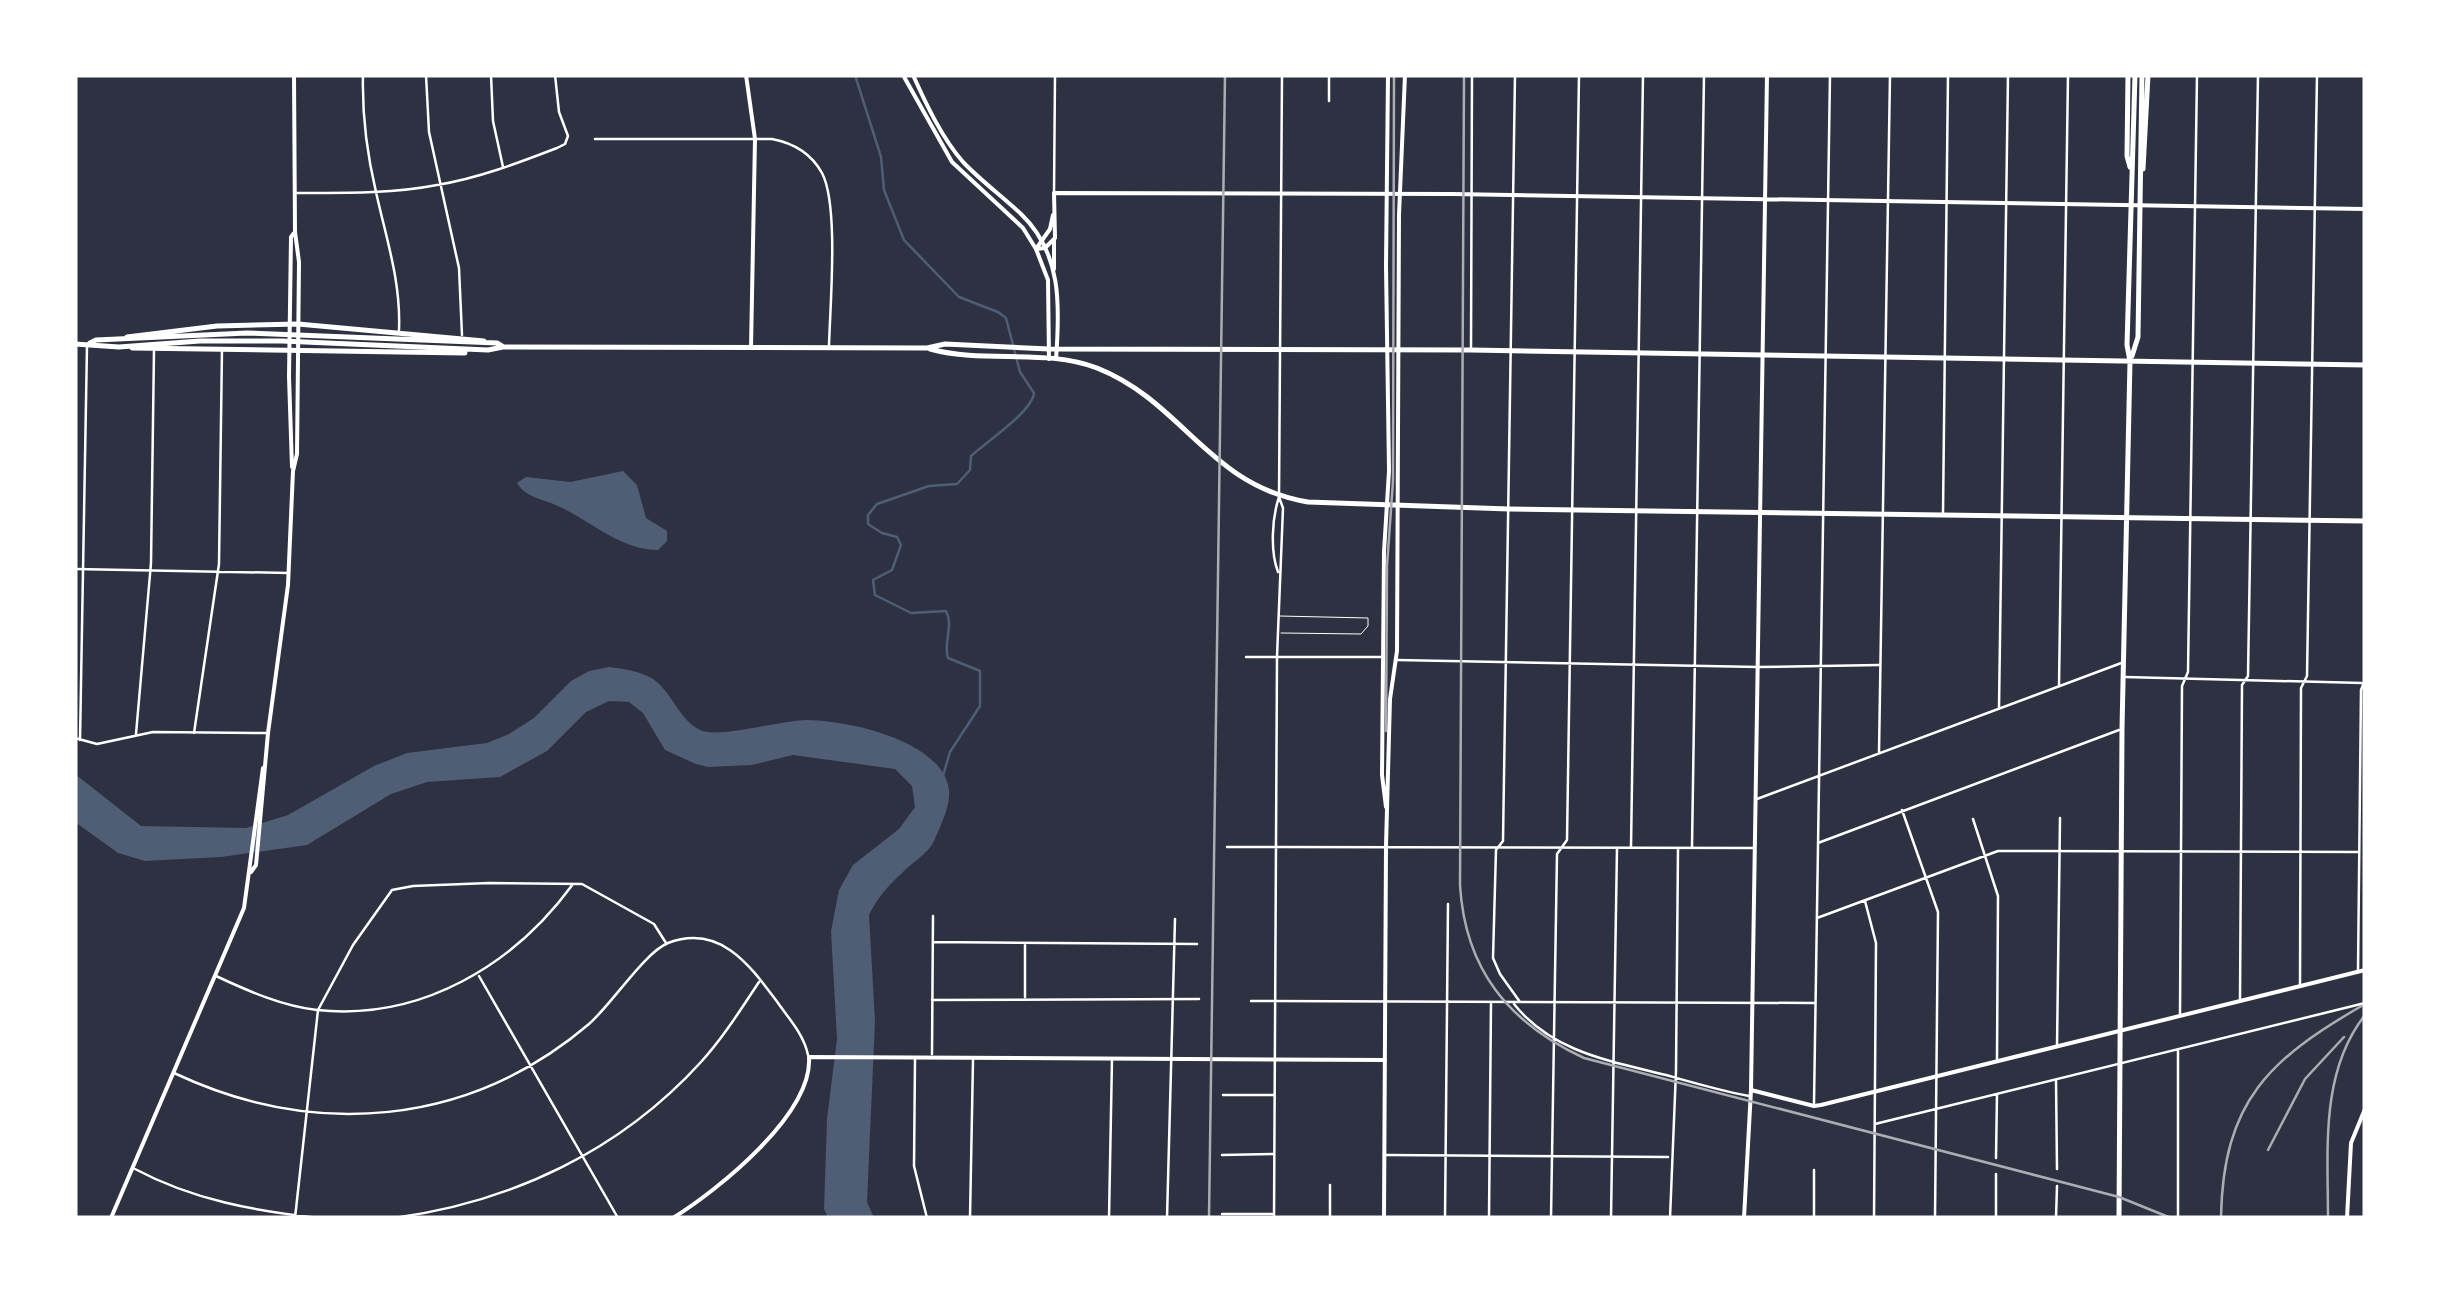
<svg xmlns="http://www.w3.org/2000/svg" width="2440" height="1293" viewBox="0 0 2440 1293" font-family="Montserrat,sans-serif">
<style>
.water{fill:#4f5d75}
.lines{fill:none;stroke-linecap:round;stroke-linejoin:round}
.stream{stroke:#4f5d75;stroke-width:2.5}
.service{stroke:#fff;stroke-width:1}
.minor{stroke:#fff;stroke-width:2.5}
.tertiary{stroke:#fff;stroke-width:4}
.secondary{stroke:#fff;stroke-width:4}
.primary{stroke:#fff;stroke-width:5}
.tram{stroke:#abadb3;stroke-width:2.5}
.rail{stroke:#abadb3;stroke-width:2.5}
</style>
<rect width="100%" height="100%" fill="#2d3142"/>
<!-- water -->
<path class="water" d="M 623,471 L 637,485 L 646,518 L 667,531 L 667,541 L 658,550 C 620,550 591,521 558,506 C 543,499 526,498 517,483 L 526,477 L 570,482 Z
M 609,667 C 624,669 640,671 653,679 C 673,692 682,728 707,732 C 731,735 779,721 806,720 C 846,720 943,740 949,790 C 951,805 940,827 934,841 C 928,854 912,862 902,873 C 889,885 877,898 869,915 L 875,1021 L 867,1202 L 874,1218 L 828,1218 L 824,1209 L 827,1119 L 837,1039 L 831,931 L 839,890 L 853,865 L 899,829 L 915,807 L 912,786 L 895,769 L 793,755 L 752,765 L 708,767 L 696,764 L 665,750 L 643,713 L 629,702 L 609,701 L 586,712 L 547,751 L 500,777 L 427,782 L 391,794 L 307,845 L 221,857 L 145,861 L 118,853 L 75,822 L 75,774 L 141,826 L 246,828 L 288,815 L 374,766 L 407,753 L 487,743 L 509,734 L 534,718 L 571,681 L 589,671 Z"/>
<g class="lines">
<!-- stream -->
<path class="stream" d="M 855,75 L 881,157 L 884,190 L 904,240 L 959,297 L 998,312 L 1006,318 L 1020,372 L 1034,393 C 1032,412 986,442 971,456 L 970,470 L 957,484 L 929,486 L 877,504 L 868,515 L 868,524 L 882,533 L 897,537 L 901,545 L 892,570 L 873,580 L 875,595 L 911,613 L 946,611 C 954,626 943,642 948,658 L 980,671 L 980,706 L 950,752 L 942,779"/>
<!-- service -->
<path class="service" d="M 1279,616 L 1368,618 L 1368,626 L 1361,634 L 1281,633"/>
<!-- minor -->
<path class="minor" d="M 363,75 C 362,114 367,154 376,192 C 386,238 401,281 399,330
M 426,75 L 429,132 L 459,268 L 462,335
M 491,75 L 493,121 L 503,167
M 1329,75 L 1329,101
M 1515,75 L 1503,841 L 1496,850 L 1493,958 L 1500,974 L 1520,1002
M 595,139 L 772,139 C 793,143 811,153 822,173 C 839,205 830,306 829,346
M 296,193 C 343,193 391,194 437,185 C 479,178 518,163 557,148 L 565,144 L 568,136 L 559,112 L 555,75
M 1054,193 L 1055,75
M 1471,348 L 1472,75
M 1943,513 L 1948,75
M 75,569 L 288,573
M 1278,572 C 1270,551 1272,518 1279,497 L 1282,75
M 1246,657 L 1382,657
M 1397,660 L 1758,667 L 1879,665
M 2125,677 L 2362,683
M 2059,686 L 2068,75
M 1999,708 L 2008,75
M 194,733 L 219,564 L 222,349
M 136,734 L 151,563 L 154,350
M 75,738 L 97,744 L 153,732 L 267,733
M 80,740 L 87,346
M 1879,753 L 1890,75
M 1757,799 L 2124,662
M 1902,810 L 1938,912 L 1935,1218
M 1973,819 L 1998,896 L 1997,1059
M 1818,843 L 2119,730
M 1227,847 L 1754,848
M 1631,847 L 1643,75
M 1692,847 L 1704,75
M 1865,901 L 1876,943 L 1874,1218
M 1817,918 L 1998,851 L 2359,852
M 933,942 L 1197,944
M 2358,971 L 2361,690 L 2365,680
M 216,976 C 248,991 282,1006 317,1010 C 421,1021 514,965 573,884
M 479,976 L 618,1218
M 2300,986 L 2301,688 L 2307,676 L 2317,75
M 1025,997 L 1025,945
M 932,1000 L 1199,999
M 2240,1000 L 2242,685 L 2248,676 L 2258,75
M 1251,1001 L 1814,1003
M 1514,1004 C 1552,1052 1610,1061 1666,1075 C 1694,1083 1721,1091 1749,1096
M 2180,1015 L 2182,686 L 2188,672 L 2197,75
M 2057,1047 L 2060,818
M 932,1054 L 933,916
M 915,1059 L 914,1166 L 927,1218
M 174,1073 C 314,1139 468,1127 589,1024 C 612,1004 644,953 668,943 C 721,923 751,967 778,1003 C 790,1020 804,1035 808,1055
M 2056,1080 L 2057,1169
M 1223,1095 L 1273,1095
M 1814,1103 L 1830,75
M 1875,1124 L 2365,1003
M 1222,1155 L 1273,1154
M 1386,1155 L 1668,1157
M 1996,1158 L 1997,1094
M 135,1169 C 193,1200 255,1211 320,1218
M 1222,1214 L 1272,1214
M 295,1218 L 318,1010 L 353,945 L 392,890 L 413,886 L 489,883 L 582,884 L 654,924 L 666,943
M 394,1218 C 512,1202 620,1151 701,1062 C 723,1038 741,1009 759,982
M 970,1218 L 973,1060
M 1109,1218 L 1112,1059
M 1167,1218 L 1175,919
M 1274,1218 L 1277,657 L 1283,508 L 1279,497
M 1330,1218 L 1330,1185
M 1445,1218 L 1448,904
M 1489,1218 L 1491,1002
M 1551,1218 L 1557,854 L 1567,840 L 1579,75
M 1611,1218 L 1617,848
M 1670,1218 L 1676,1071 L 1678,849
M 1814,1218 L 1814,1170
M 1996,1218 L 1996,1174
M 2056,1218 L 2057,1186
M 2178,1218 L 2178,1050"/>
<!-- tertiary -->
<path class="tertiary" d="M 746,75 L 755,139 L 751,348
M 1036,249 L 1045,248 L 1055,238 L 1054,193 L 1452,194 L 2365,209
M 1036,249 L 1050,229 L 1053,215
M 1054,269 L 1054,239
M 1751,1090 L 1814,1106 L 1821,1105 L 2365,970
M 673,1218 C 718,1190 813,1114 809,1057 L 1385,1060
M 1744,1218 L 1751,1090 L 1767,75
M 2347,1218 L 2351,1143 L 2365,1109"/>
<!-- secondary -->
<path class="secondary" d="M 903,75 L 952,162 L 1023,228 L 1036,249 L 1048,280 L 1049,359
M 913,75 C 926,104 942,138 963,162 C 981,181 1002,196 1021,214 C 1062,253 1060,306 1056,359
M 292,467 L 289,377 L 291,237 L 294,233
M 1386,807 L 1382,775 L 1384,552 L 1389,471 L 1386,266 L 1388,75
M 251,872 L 256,865 L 268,733 L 288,585 L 293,471 L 297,454 L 299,262 L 295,232 L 294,75
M 111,1218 L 244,908 L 263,768
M 1384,1218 L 1386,846 L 1390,699 L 1397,651 L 1399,215 L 1405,75"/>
<!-- primary -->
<path class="primary" d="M 2128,75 L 2127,156 L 2130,167
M 2143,169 L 2148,75
M 127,337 L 217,326 L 298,324 L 484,341
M 90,343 L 96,340 L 247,333 L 497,343 L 502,346
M 75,344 L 119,347 L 200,341 L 282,341 L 488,350 L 503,347 L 927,348 L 945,344 L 1049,349 L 1471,350 L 2365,365
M 132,348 L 465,353
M 930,349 C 985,364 1045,348 1097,368 C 1183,402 1209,486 1308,502 L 1509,509 L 2365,521
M 2132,356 L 2138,337 L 2142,75
M 2119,1218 L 2122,729 L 2130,361 L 2127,345 L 2135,75"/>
<!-- tram -->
<path class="tram" d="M 1386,731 L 1387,566 L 1393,481 L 1394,75"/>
<!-- rail -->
<path class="rail" d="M 1464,75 L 1460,885 C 1465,970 1509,1023 1584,1058 L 2119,1197 L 2171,1218
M 2268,1150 L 2305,1079 L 2344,1037
M 1209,1218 L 1225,75
M 2221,1218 C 2223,1101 2269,1059 2365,1004
M 2328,1218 C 2328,1150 2320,1072 2365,1015"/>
</g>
<!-- border -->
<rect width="2440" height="1293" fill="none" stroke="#ffffff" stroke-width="155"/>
</svg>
